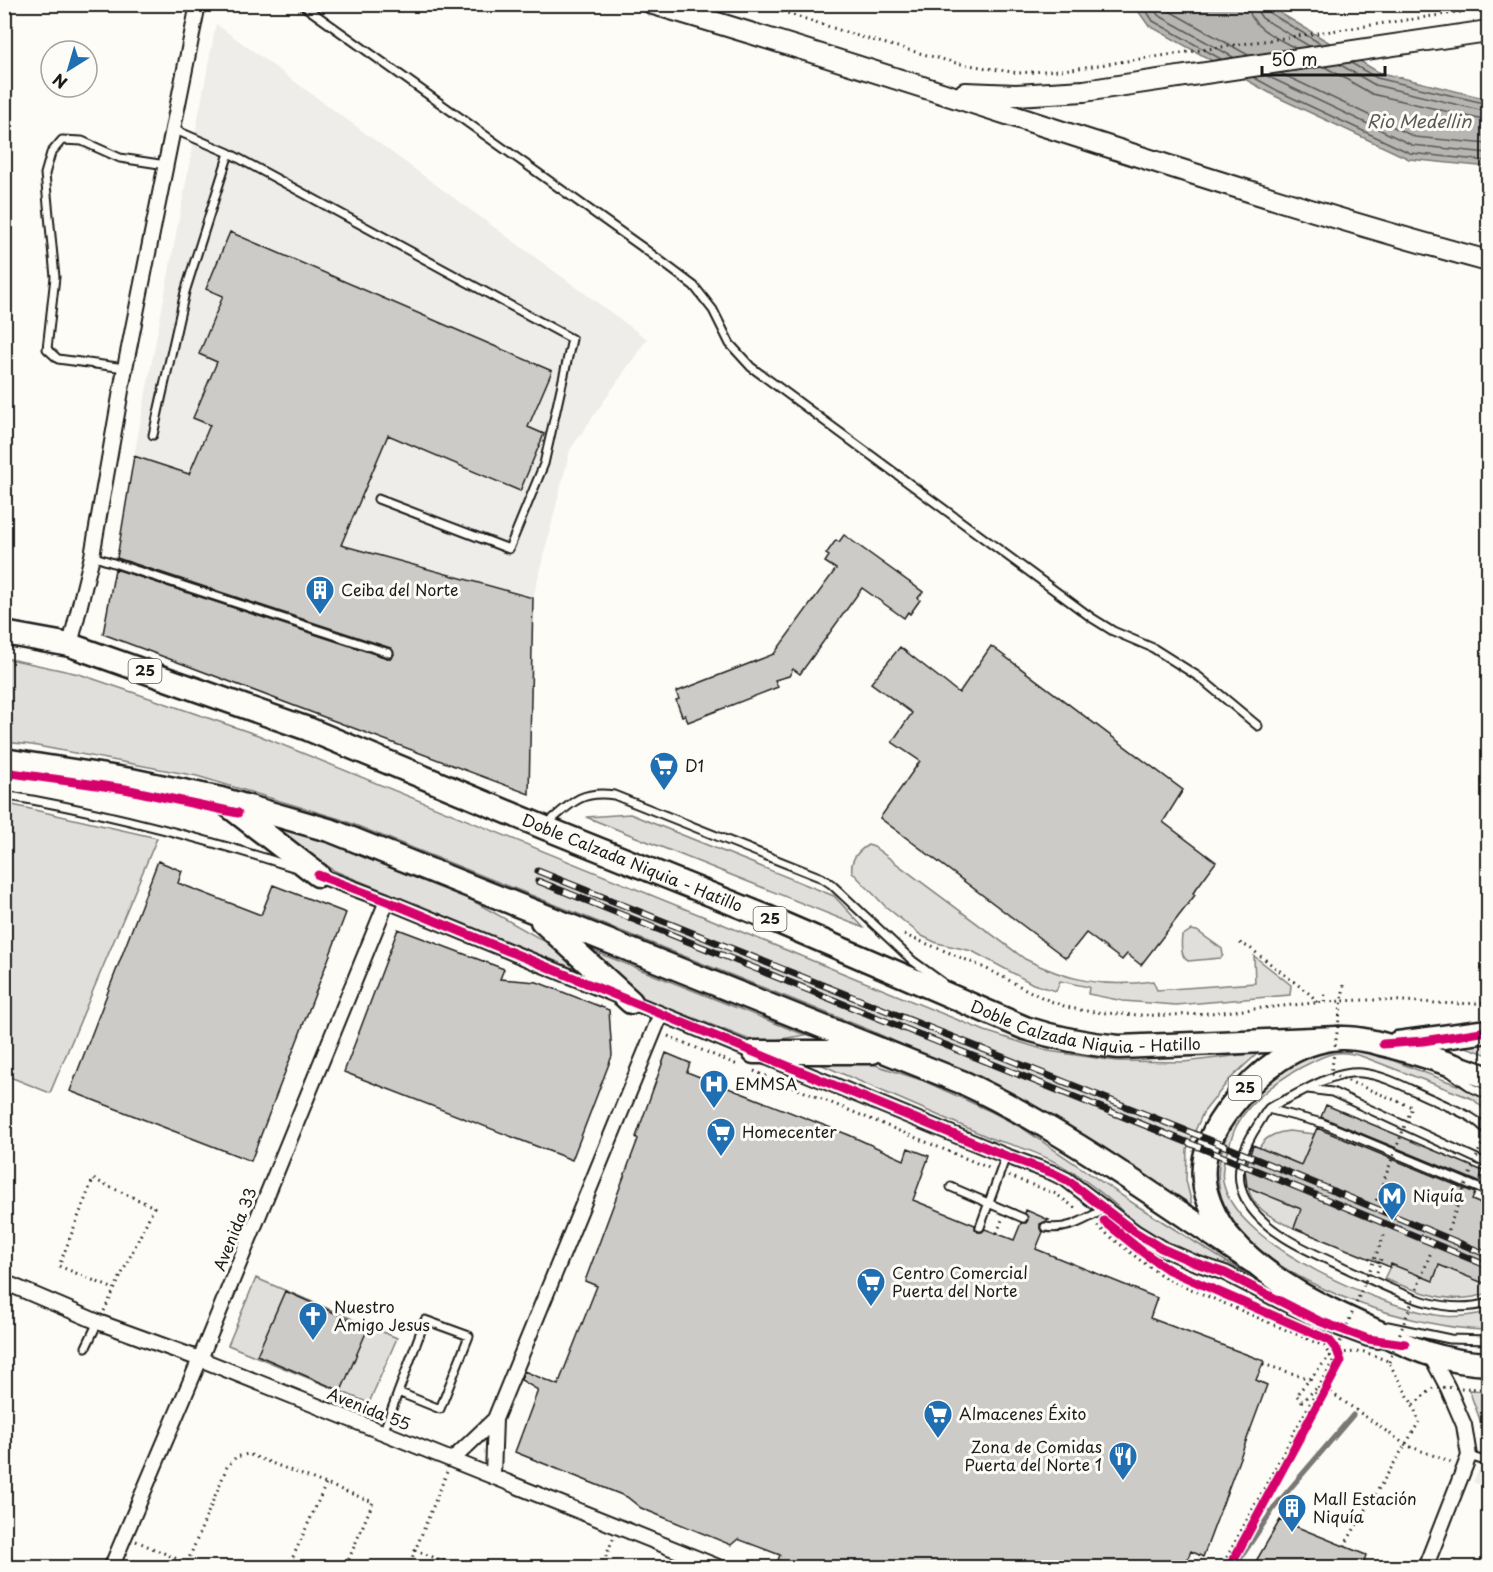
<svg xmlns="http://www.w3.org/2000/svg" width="1493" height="1572" viewBox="0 0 1493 1572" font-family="'Playpen Sans',sans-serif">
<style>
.built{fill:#eeede9}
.green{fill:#e0dfdb;stroke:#7e7e7c;stroke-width:1.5}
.water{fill:#b7b6b2;stroke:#797876;stroke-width:1.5}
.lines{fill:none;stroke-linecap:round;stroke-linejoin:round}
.shore{stroke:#5a5a58;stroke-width:1.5}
.stream{stroke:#797876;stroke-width:5}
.building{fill:#cccbc8;stroke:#1c1c1c;stroke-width:1.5}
.service-casing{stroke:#1c1c1c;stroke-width:11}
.minor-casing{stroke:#1c1c1c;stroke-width:18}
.secondary-casing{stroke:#1c1c1c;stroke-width:24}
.trunk-casing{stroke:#1c1c1c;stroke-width:27}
.path{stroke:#1c1c1c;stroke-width:3;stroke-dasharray:1.5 4.5;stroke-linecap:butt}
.service{stroke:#fdfcf7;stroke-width:7}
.minor{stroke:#fdfcf7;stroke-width:14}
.secondary{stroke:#fdfcf7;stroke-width:20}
.trunk{stroke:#fdfcf7;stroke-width:22}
.rail-casing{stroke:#1c1c1c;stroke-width:7}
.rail{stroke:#fdfcf7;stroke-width:4.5;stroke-dasharray:14;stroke-linecap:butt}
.path-bridge{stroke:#1c1c1c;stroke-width:3;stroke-dasharray:1.5 4.5;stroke-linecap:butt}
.cycleway-casing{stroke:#fdfcf7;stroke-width:13}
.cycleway{stroke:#d6006c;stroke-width:9}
.labels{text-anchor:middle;stroke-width:6;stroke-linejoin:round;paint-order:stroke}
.shield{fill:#fdfcf7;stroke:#605f5e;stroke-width:1.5}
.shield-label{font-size:15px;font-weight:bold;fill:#1c1c1c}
.poi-label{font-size:16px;fill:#1c1c1c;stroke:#fdfcf7;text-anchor:start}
.street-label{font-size:16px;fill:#1c1c1c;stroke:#fdfcf7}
.water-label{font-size:18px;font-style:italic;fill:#5a5a58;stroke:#fdfcf7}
</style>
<rect width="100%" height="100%" fill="#fdfcf7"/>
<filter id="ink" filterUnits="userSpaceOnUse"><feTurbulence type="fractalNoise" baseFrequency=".0167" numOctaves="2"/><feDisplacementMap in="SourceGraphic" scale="12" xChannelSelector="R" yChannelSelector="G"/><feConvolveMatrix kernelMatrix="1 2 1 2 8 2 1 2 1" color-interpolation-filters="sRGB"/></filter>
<g filter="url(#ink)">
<!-- built -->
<path class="built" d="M 216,24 L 647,339 L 570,450 L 533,598 L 349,547 L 338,551 L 170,492 L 176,470 L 134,456 Z
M 1488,1450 L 1488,1488 L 1473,1482 Z"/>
<!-- green -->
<path class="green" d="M 5,658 L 79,674 L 258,735 L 985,1031 L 1048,1051 L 1116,1061 L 1184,1062 L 1258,1053 L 1229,1080 L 1203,1113 L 1187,1149 L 1186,1180 L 1193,1209 L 1092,1140 L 1008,1092 L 867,1029 L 340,819 L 197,776 L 32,745 L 5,742 Z
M 4,803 L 157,838 L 50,1093 L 5,1075 Z
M 630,814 L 834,896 L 864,928 L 586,817 Z
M 263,822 L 318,838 L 466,897 L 546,942 L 580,971 L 335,871 Z
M 868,845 L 874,847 L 1025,959 C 1068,981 1105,988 1153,981 L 1157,990 L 1255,983 L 1254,956 L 1291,985 L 1290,995 L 1176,1005 L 1123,1001 L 1088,994 L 1089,987 L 1060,981 L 1056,991 L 1033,984 L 972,951 L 937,943 L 922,936 L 885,906 L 852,872 C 850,860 858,851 868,845 Z
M 1191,930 L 1197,931 L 1222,949 L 1223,955 L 1221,958 L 1188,961 C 1180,957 1181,944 1182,936 Z
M 586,948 L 805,1035 L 758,1043 L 630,993 Z
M 1488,1036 L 1488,1055 L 1452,1042 Z
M 1328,1047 L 1368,1051 L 1473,1091 L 1488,1098 L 1488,1113 L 1473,1099 L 1369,1059 C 1359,1055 1349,1052 1338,1053 C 1329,1053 1320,1058 1312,1062 C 1286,1074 1251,1098 1237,1125 C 1233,1132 1231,1140 1229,1147 C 1224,1159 1220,1173 1224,1186 C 1241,1248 1385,1309 1443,1316 C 1458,1318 1474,1315 1488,1312 L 1488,1330 C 1410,1330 1204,1269 1219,1165 C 1222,1143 1230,1124 1245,1108 C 1261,1090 1278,1072 1298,1059 C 1307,1053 1318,1050 1328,1047 Z
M 851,1057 L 924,1081 L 992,1112 L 1022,1128 L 1136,1205 L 1249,1276 C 1220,1266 1171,1252 1146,1234 C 1135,1227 1126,1214 1116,1205 C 1076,1171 1047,1153 995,1140 L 806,1058 Z
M 1289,1131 L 1314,1134 L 1311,1144 L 1488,1218 L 1488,1293 C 1452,1307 1418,1291 1384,1279 L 1394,1258 L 1298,1218 L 1294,1228 C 1277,1221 1257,1211 1250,1194 C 1245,1184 1256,1149 1264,1141 C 1271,1134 1280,1132 1289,1131 Z
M 256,1278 L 397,1338 L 369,1403 L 228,1345 Z
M 1469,1390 L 1488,1391 L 1488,1438 L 1486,1443 L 1479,1417 Z"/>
<!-- water -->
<path class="water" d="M 1134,5 L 1267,5 L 1378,72 L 1488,99 L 1488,167 L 1409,159 L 1277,97 L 1148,25 Z"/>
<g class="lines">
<!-- shore -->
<path class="shore" d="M 1142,4 L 1153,21 L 1221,59
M 1151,4 L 1158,15 L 1233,57
M 1161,4 L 1164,8 L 1248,55
M 1248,4 C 1249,28 1278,38 1295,48
M 1257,4 L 1258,12 L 1262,18 L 1309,46
M 1265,4 L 1268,12 L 1321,44
M 1351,63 L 1377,78 L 1488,104
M 1339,64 L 1375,85 L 1488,112
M 1325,67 L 1372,94 L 1488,121
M 1280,73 L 1415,137 L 1488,144
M 1265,75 L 1412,145 L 1488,153
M 1253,77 L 1280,92 L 1410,153 L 1488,161"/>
<!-- stream -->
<path class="stream" d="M 1234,1568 L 1276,1505 L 1353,1415"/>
</g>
<!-- building -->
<path class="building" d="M 230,232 L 552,371 L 528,427 L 544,434 L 520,491 L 388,435 L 341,545 L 533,598 L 529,794 L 103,634 L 115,569 L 387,658 L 392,658 L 394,654 L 391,648 L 117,558 L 134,456 L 189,474 L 210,425 L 193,418 L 217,362 L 199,354 L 223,296 L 206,289 Z
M 844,535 L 923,592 L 918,598 L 920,600 L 910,614 L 908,612 L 904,618 L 862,588 L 800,674 L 793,669 L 789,676 L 775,680 L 778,687 L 688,722 L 685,715 L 682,716 L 676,700 L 679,699 L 676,692 L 774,654 L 836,569 L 825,562 L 829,556 L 826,554 L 836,540 L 839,542 Z
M 991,646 L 1183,790 L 1163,822 L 1216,862 L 1193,893 L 1195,895 L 1141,965 L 1127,954 L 1122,960 L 1086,933 L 1066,958 L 880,818 L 920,761 L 892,742 L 912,713 L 871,683 L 900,647 L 959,693 Z
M 158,861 L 182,871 L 178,883 L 261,915 L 273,885 L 346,913 L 251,1161 L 70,1091 Z
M 398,929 L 504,969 L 500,979 L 537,982 L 609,1010 L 612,1056 L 572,1160 L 344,1072 Z
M 666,1053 L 690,1063 L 687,1072 L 849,1135 L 904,1160 L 908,1148 L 929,1156 L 913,1200 L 975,1225 L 975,1229 L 978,1232 L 982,1232 L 985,1229 L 1014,1240 L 1021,1223 L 1026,1223 L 1028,1220 L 1025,1213 L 1026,1210 L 1049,1220 L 1040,1224 L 1040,1229 L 1043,1232 L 1036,1249 L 1157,1298 L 1150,1318 L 1264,1361 L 1256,1380 L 1267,1385 L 1203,1557 L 1191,1551 L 1184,1568 L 797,1568 L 778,1560 L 780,1555 L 738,1539 L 731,1545 L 641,1508 L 627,1497 L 515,1452 L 538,1390 L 521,1380 L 524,1371 L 558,1385 L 597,1286 L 585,1281 L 638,1139 L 636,1137 Z
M 1326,1105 L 1483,1171 L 1479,1182 L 1321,1117 Z
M 1317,1128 L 1475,1193 L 1472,1200 L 1488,1207 L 1488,1285 L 1439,1265 L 1433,1281 L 1391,1264 L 1390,1267 L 1294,1228 L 1301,1209 L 1247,1187 L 1245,1170 L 1253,1145 L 1301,1165 Z
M 285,1291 L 368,1328 L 341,1391 L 257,1355 Z
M 1280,1520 L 1366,1555 L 1362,1568 L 1322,1568 L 1304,1560 L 1301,1568 L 1252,1568 Z"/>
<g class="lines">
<!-- service casing -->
<g class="service-casing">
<path id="service" d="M 301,4 L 642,247 L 694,286 L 713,310 L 730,344 L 751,367 L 1092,618 L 1113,631 L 1153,648 L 1199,677 L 1258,726
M 173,129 L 229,153 L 572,339 L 544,464 L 509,549 L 378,499
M 125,368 L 58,359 L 47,349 L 55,277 L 45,174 L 51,153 L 62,140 L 82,141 L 120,158 L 166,165
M 153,435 L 185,292 L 229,153
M 92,556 L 389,653
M 4,795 C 105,812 196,836 293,867
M 547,824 C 571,803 581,790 614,795 L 822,878 L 831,884 L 913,961 L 942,982
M 1452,1074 L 1472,1088 L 1488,1095
M 1308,1089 L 1332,1092 L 1488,1164
M 1268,1109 L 1322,1123 L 1488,1192
M 1488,1132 C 1476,1116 1452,1109 1434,1100 C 1410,1090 1388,1076 1362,1073 C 1335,1071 1311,1087 1289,1098 C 1283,1101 1274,1104 1269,1108 C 1265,1112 1262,1119 1259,1123 C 1244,1146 1231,1173 1246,1200 C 1265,1235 1316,1254 1350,1270 C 1394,1290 1439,1317 1488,1303
M 951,1187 L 1023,1218
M 980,1227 L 1006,1156
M 1045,1227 C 1069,1231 1085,1219 1105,1209
M 1388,1326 L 1450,1339 L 1488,1340
M 86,1347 L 98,1322
M 383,1433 L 425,1320 L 469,1336 L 440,1409 L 398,1392
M 1469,1456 L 1488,1462"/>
</g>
<!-- minor casing -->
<g class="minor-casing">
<path id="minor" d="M 70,645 L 92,556 L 125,368 L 198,4
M 318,875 L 387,901 L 1006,1156 L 1053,1173 L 1067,1180 L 1135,1232 L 1161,1248 L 1193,1262 L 1225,1273 L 1319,1321 L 1368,1339 L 1378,1341
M 4,1282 L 98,1322 L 200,1359 L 721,1568
M 452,1460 L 495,1419
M 493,1475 L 495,1419 L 661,1014
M 111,1568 L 200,1359 L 387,901
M 1425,1568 L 1469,1456 L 1464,1425 L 1448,1388 L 1430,1354"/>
</g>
<!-- secondary casing -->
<g class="secondary-casing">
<path id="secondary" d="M 653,4 C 933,85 1207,185 1488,261
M 965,93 L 1016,95 L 1084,91 L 1488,31"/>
</g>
<!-- trunk casing -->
<g class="trunk-casing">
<g id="trunk">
<path id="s1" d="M 4,633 L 70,645 L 308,729 L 543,827 L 767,917 L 1025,1028 C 1056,1038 1087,1044 1119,1047 L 1338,1038"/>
<path d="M 4,760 L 131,780 L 221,799 L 332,831 L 964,1083 C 1066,1131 1158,1199 1252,1261"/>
<path d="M 229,806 L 318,875"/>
<path d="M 542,921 L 631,1002"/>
<path d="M 1398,1043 L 1488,1031"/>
<path d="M 754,1052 L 872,1052"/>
<path d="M 1488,1078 C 1464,1068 1437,1060 1411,1052 C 1388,1046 1364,1037 1340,1038 C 1295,1041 1258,1071 1232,1105 C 1213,1128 1199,1157 1205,1188 C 1209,1206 1219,1226 1232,1240 C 1270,1283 1324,1308 1376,1331 C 1394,1339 1412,1349 1430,1354 C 1449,1360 1469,1363 1488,1364"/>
</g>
</g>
<!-- path -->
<path class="path" d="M 759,4 L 861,37 L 956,63 L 1018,73 L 1072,69 L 1488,8
M 904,935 C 933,946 961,957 989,970 C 1016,983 1041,1000 1071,1008 C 1087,1012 1105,1013 1121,1014 C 1203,1020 1284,1002 1366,1000 C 1407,999 1447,1007 1488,1002
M 1240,943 L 1250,948 L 1311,995 L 1319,1004
M 1324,1002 L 1325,992
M 668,1036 L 740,1066
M 754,1071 L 989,1168
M 1009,1176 L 1056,1194 L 1078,1210
M 1097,1226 L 1140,1260 L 1165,1278 L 1324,1346 L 1333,1361 L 1221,1568
M 997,1233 L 1002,1220
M 1377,1272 L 1381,1259
M 104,1311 L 154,1207 L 93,1179 L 59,1266 L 114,1289
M 1263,1364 L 1310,1379 L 1296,1395 L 1302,1401 L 1317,1388 L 1326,1389 L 1406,1445 L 1451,1462
M 136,1541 L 198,1568
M 1344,1546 L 1419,1422
M 415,1550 L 461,1568
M 185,1568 L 227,1467 L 236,1457 L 248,1454 L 373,1502 L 345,1568
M 288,1568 L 326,1484
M 408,1568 L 447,1472
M 601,1568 L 613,1539"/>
<!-- service -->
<use href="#service" class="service"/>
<!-- minor -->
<use href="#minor" class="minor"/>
<!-- secondary -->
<use href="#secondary" class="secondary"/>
<!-- trunk -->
<use href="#trunk" class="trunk"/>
<!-- rail casing -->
<g class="rail-casing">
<path id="rail" d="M 538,871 L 1232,1149 L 1488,1255
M 538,881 L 1231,1160 L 1488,1266"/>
</g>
<!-- rail -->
<use href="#rail" class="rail"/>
<!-- path-bridge -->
<path class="path-bridge" d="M 1344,985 L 1331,1074 L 1412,1107 L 1376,1201
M 1448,1230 L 1488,1128
M 1333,1353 L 1364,1352 L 1388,1361 L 1413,1405 L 1434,1387 L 1488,1389
M 1389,1362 L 1431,1252
M 1310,1379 L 1339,1345 L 1385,1233
M 1413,1405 L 1419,1422"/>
<!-- cycleway casing -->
<g class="cycleway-casing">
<path id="cycleway" d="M 4,772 L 125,789 L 238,813
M 318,875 L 387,901 L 1006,1156 L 1053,1173 L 1067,1180 L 1135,1232 L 1161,1248 L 1193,1262 L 1225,1273 L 1319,1321 L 1368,1339 L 1405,1344
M 1383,1044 L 1423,1041 L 1488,1031
M 1104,1221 L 1144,1253 L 1169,1270 L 1329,1340 L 1337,1350 L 1341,1361 L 1229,1568"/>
</g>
<!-- cycleway -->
<use href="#cycleway" class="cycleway"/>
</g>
</g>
<!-- icons -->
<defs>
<g id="building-pin" transform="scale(1.5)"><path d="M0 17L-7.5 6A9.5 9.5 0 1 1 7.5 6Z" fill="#1f6fb2" stroke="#fdfcf7"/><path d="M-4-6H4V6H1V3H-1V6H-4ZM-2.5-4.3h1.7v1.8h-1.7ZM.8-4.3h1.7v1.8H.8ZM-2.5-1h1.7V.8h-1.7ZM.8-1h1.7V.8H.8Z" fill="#fff"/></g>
<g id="supermarket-pin" transform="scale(1.5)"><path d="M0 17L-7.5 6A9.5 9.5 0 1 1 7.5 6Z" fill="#1f6fb2" stroke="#fdfcf7"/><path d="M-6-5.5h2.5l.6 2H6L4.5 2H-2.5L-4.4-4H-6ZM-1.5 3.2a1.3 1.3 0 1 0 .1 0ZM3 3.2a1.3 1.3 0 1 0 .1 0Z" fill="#fff"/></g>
<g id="hospital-pin" transform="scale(1.5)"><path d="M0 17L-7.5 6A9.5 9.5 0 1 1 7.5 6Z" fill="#1f6fb2" stroke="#fdfcf7"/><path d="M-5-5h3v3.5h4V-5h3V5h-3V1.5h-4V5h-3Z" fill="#fff"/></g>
<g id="metro-pin" transform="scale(1.5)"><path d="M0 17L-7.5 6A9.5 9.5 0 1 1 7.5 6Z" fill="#1f6fb2" stroke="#fdfcf7"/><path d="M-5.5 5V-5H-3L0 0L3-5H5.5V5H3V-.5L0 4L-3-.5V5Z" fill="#fff"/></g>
<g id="church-pin" transform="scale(1.5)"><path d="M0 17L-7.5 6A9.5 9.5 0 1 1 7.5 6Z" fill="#1f6fb2" stroke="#fdfcf7"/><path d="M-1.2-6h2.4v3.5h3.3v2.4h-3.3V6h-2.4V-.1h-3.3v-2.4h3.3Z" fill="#fff"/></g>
<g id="restaurant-pin" transform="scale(1.5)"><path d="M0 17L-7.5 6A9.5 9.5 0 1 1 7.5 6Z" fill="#1f6fb2" stroke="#fdfcf7"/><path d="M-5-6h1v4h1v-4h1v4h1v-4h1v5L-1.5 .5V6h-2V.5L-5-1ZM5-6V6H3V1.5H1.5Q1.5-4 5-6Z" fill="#fff"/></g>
</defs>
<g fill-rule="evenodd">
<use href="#building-pin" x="320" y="590"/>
<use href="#supermarket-pin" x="664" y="766"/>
<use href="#hospital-pin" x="714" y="1084"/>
<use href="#supermarket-pin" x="721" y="1132"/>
<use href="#metro-pin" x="1392" y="1196"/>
<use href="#supermarket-pin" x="871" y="1282"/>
<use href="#church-pin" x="313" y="1316"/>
<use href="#supermarket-pin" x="938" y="1414"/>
<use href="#restaurant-pin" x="1123" y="1456"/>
<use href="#building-pin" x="1292" y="1508"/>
</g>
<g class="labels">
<!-- shield labels -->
<g class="shield">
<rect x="128.5" y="659" width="33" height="24" rx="4.5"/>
<rect x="753.5" y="907" width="33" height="24" rx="4.5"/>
<rect x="1228.5" y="1076" width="33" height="24" rx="4.5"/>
</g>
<g class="shield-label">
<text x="145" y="676">25</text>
<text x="770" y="924">25</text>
<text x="1245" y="1093">25</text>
</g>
<!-- poi labels -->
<g class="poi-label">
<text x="341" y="596">Ceiba del Norte</text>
<text x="685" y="772">D1</text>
<text x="735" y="1090">EMMSA</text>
<text x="742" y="1138">Homecenter</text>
<text x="1413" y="1202">Niquía</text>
<text x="892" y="1279">Centro Comercial<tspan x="892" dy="18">Puerta del Norte</tspan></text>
<text x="334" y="1313">Nuestro<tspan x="334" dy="18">Amigo Jesus</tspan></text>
<text x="959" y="1420">Almacenes Éxito</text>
<text x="1102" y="1453" text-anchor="end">Zona de Comidas<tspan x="1102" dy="18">Puerta del Norte 1</tspan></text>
<text x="1313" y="1505">Mall Estación<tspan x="1313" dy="18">Niquía</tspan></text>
</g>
<!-- street labels -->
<g class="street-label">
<text dy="6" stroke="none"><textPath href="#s1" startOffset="670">Doble Calzada Niquia - Hatillo</textPath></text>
<text dy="6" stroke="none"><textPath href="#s1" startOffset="1156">Doble Calzada Niquia - Hatillo</textPath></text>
<text transform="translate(235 1229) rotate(-68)" y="6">Avenida 33</text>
<text transform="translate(369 1409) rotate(22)" y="6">Avenida 55</text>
</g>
<!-- water labels -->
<g class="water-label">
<text x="1419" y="128">Rio Medellin</text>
</g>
</g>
<!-- margin -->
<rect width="1493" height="1572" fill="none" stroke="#fdfcf7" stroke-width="24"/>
<rect x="12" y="12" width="1469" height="1548" fill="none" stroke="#1c1c1c" stroke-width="2" filter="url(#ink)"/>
<!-- north arrow -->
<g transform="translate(69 69) rotate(217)"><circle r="28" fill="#fdfcf7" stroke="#a3a29f" stroke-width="1.5"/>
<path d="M0-4.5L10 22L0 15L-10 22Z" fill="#1f6fb2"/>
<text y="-9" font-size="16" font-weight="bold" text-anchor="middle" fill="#1c1c1c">N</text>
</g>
<!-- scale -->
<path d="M1262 66v9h123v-9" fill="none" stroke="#1c1c1c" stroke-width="3"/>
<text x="1271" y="66" font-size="18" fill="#1c1c1c" stroke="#fdfcf7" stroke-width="4.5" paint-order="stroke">50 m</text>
</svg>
